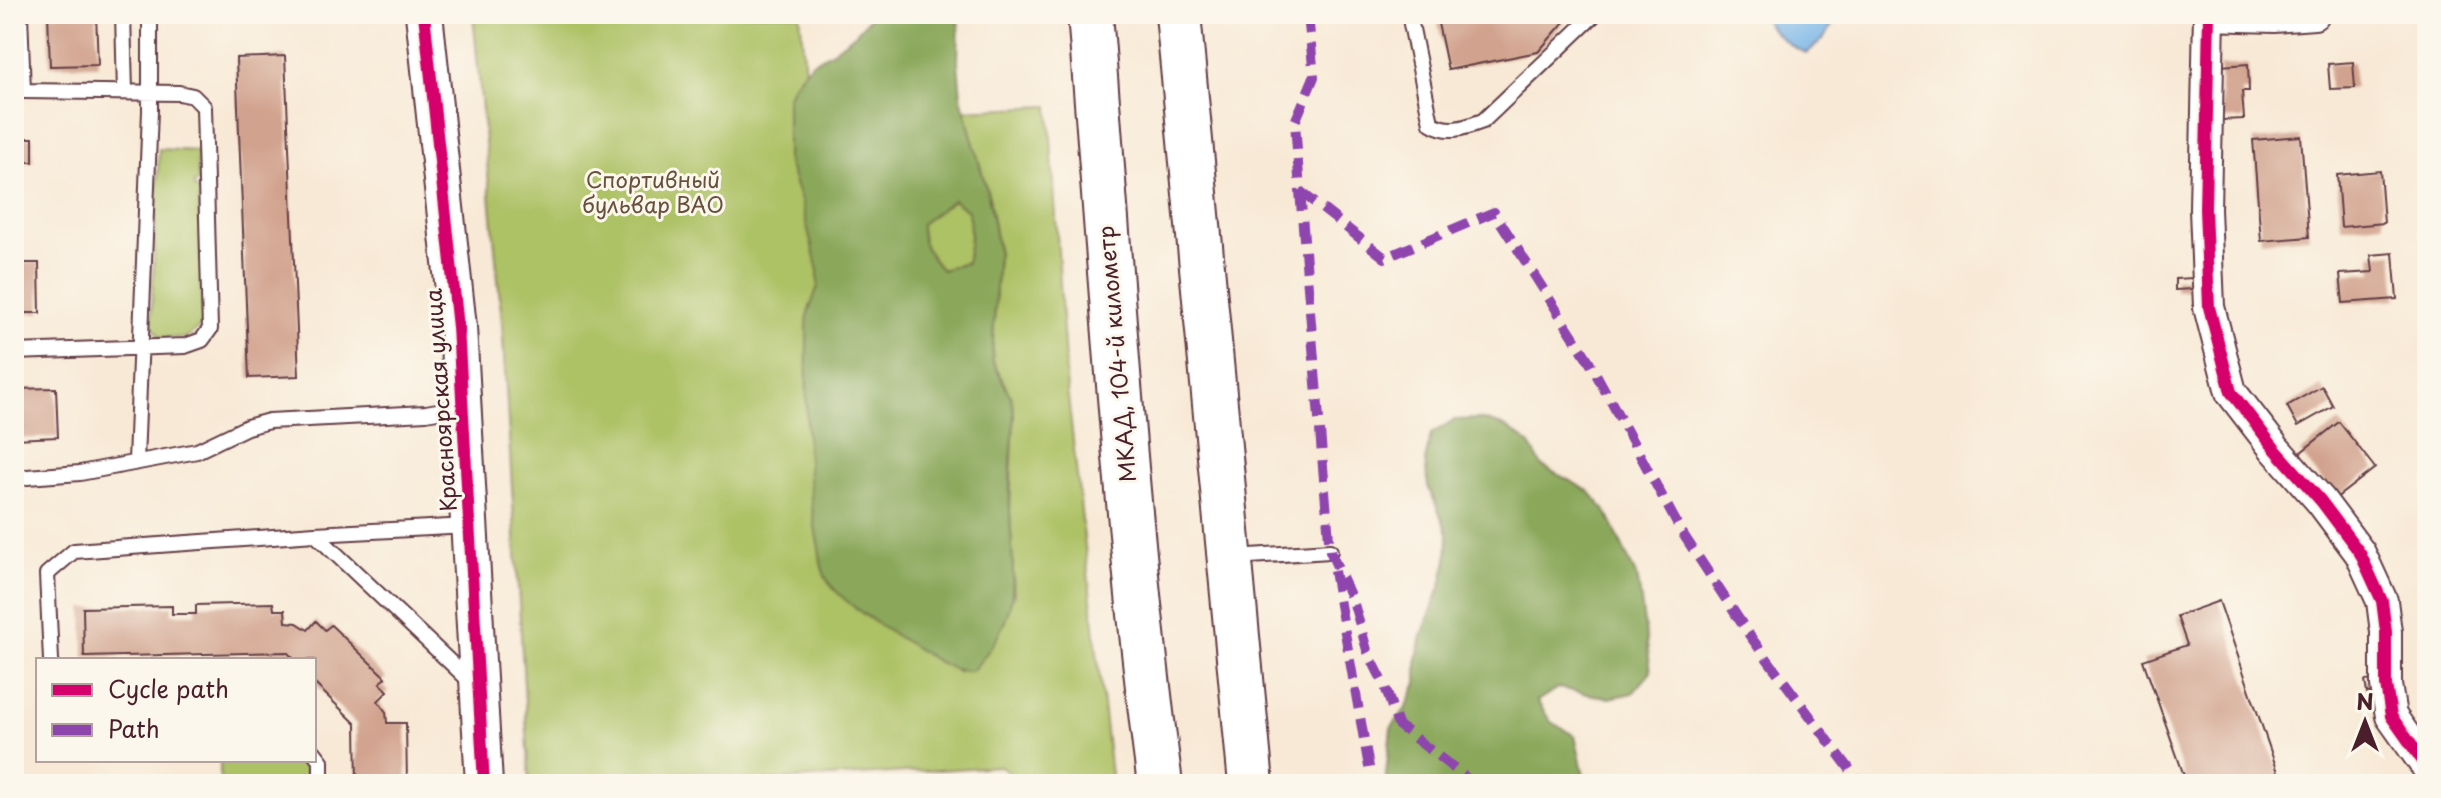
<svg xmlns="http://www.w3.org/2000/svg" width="2441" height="798" viewBox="0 0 2441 798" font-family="'Playpen Sans',sans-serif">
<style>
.green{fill:#adc165;stroke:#7c7048;stroke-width:2}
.forest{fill:#8aa75a;stroke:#6a6342;stroke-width:2;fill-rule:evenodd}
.water{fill:#76b3e8;stroke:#60698a;stroke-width:2}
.building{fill:#d1a38e}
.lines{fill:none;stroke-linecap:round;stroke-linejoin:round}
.service-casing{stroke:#643d45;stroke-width:18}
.minor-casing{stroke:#643d45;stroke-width:34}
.tertiary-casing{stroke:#643d45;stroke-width:40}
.trunk-casing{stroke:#643d45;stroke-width:48}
.service{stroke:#fff;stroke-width:14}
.minor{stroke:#fff;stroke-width:30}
.tertiary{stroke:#fff;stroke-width:36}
.trunk{stroke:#fff;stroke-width:44}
.quiet{stroke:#8e44ad;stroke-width:10;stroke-dasharray:20 10;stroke-linecap:butt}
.cycleway-casing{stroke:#fbf7ec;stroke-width:17}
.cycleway{stroke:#d6006c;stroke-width:12}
.labels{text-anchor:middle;stroke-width:6;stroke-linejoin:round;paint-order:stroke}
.park-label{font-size:22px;fill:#68503c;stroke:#fbf7ec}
.street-label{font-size:22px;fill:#4a1f2b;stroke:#fbf7ec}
</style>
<rect width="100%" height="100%" fill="#fbf7ec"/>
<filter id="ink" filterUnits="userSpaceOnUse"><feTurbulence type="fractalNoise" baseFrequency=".0125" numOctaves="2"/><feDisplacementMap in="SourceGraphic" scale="16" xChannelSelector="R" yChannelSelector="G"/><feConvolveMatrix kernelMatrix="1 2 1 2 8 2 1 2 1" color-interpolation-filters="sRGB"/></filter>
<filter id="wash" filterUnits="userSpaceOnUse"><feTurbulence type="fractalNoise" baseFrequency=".006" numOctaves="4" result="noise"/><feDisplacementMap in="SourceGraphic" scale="32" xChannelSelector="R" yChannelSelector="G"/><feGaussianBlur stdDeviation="1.8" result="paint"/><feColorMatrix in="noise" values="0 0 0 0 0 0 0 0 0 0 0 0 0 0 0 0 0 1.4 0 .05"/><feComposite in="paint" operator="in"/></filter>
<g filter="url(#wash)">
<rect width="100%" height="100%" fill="#f8e9d6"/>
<!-- green -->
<path class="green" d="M 473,14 L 800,14 L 811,140 L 863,614 L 958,672 L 1014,596 L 1010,510 L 1014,411 L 992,360 L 998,250 L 989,198 L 964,110 L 1049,106 L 1066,379 L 1112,784 L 1018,784 L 1001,766 L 718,784 L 530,784 L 502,322 Z
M 159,149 L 197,151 L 198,183 L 194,183 L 194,188 L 199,189 L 202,325 L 186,338 L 160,337 L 151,324 Z
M 953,200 L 968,211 C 972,229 970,246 966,263 L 942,270 C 929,256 920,242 921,223 Z
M 220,760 L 299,760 L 306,768 L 307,784 L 220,784 Z"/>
<!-- forest -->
<path class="forest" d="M 873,14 L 959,14 L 958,62 L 961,97 L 989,198 L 998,250 L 992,360 L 1011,397 L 1014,411 C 1014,444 1008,477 1010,510 C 1013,581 1024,613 972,671 C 948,673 927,654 906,642 C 884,629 844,603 829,583 C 821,572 821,560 819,548 C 803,476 807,401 807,327 L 808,313 L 818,286 L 818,271 L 801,201 L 787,160 L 787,99 L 792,86 L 810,64 L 834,50 L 856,33 ZM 953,200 L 968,211 C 972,229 970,246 966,263 L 942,270 C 929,256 920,242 921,224 Z
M 1479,419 L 1506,427 L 1529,443 L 1542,466 L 1589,491 L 1607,513 L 1638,580 L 1651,672 L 1633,693 L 1609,698 L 1558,688 L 1537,701 L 1551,722 L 1575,736 L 1586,784 L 1385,784 L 1391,728 L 1407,707 L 1417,683 L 1417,659 L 1422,635 L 1441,585 L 1447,560 L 1448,533 L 1428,486 L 1425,461 L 1431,434 L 1454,420 Z"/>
<!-- water -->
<path class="water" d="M 1761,14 L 1840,14 L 1823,39 L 1807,53 C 1790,48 1768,29 1761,14 Z"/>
<g id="blocks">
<!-- building -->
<path class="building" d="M 48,14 L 96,14 L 98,65 L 50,66 Z
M 1436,14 L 1571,14 L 1538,52 L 1448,70 Z
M 285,56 L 299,376 L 249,378 L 236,58 Z
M 2353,62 L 2355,88 L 2330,89 L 2328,64 Z
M 2248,64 L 2249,91 L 2242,91 L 2244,119 L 2222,120 L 2220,66 Z
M 2301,136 L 2309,237 L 2261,241 L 2253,140 Z
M 14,138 L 33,138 L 33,162 L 14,162 Z
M 2420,168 L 2427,168 L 2427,215 L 2424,215 Z
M 2380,171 L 2384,223 L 2341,227 L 2337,175 Z
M 2393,253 L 2397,299 L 2343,303 L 2340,274 L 2373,272 L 2371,255 Z
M 14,263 L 39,263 L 40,313 L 14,313 Z
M 2193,278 L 2193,289 L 2175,290 L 2175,279 Z
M 2322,386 L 2333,406 L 2298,426 L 2287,406 Z
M 56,388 L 58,437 L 14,439 L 14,389 Z
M 2339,422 L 2375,468 L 2336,498 L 2300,453 Z
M 2219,601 L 2282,784 L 2187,784 L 2143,660 L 2187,645 L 2177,616 Z
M 273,603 L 274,610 L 285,610 L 286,622 L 297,623 L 308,630 L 316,621 L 325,630 L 331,625 L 386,678 L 380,683 L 388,691 L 378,701 L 386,712 L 387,723 L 406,723 L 407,784 L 357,784 L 356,724 L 314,683 L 314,660 L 295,660 L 287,652 L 84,657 L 83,608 L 172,606 L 172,614 L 196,614 L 196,605 Z
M 2373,680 L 2374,692 L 2367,693 L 2365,681 Z"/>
</g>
</g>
<g filter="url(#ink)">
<use href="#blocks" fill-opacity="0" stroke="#643d45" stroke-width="2"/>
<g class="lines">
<!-- service casing -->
<g class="service-casing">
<path id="service" d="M 123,14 L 125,92
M 1409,14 L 1431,123 C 1449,134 1464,128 1483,121 L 1595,14
M 14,352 L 185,346 L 202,340 L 210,329 L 204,107 L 193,96 L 179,93 L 23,91 L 20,14
M 136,461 L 150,111 L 150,14
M 14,478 L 80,473 L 197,451 L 247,427 L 269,421 L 426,413 L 460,407
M 315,534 L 471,682
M 1235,557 L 1330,551
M 51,660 L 47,574 L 74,551 L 315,534 L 468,526
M 314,752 L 321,761 L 321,784"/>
</g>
<!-- minor casing -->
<g class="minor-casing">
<path id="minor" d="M 2209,14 L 2205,209 L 2209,307 L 2231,392 L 2275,449 L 2321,501 L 2360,553 L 2382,601 L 2386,632 L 2386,685 L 2391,716 L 2427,767
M 2209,15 L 2274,17 L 2314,14"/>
</g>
<!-- tertiary casing -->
<g class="tertiary-casing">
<path id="tertiary" d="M 424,14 L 458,327 L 484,784"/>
</g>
<!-- trunk casing -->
<g class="trunk-casing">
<path id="trunk" d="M 1090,14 C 1111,271 1126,528 1160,784
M 1178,14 L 1251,784"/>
</g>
<!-- service -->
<use href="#service" class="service"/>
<!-- minor -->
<use href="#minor" class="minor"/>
<!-- tertiary -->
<use href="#tertiary" class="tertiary"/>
<!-- trunk -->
<use href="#trunk" class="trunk"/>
<!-- quiet -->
<path class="quiet" d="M 1308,14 L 1314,77 L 1295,122 L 1300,191 L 1385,258 L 1494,212 L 1589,361 L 1681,531 L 1750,636 L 1861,784
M 1300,191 L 1330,551 L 1354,604 L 1367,650 L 1384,684 L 1398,725 L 1474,784
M 1334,571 L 1372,784"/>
<!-- cycleway casing -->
<g class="cycleway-casing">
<path id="cycleway" d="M 424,14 L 458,327 L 484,784
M 2209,14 L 2205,209 L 2209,307 L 2231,392 L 2275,449 L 2321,501 L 2360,553 L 2382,601 L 2386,632 L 2386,685 L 2391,716 L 2427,767"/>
</g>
<!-- cycleway -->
<use href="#cycleway" class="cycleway"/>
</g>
</g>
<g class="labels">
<!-- park labels -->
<g class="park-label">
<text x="653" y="188">Спортивный<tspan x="653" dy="25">бульвар ВАО</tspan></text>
</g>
<!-- street labels -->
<g class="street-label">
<text transform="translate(1117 354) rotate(-95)" y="8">МКАД, 104-й километр</text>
<text transform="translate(441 400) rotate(-94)" y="8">Красноярская улица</text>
</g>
</g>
<!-- margin -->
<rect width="2441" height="798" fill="none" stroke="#fbf7ec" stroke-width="48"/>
<!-- legend -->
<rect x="36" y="658" width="280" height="104" fill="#fbf7ec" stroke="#b4a19f" stroke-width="2"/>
<rect x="52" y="684" width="40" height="12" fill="#d6006c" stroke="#b4a19f" stroke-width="2"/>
<text x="108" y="698" font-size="24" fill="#4a1f2b">Cycle path</text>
<rect x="52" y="724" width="40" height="12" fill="#8e44ad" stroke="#b4a19f" stroke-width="2"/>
<text x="108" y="738" font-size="24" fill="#4a1f2b">Path</text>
<!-- north arrow -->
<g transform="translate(2365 722)" stroke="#fbf7ec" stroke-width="6" paint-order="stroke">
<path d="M0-6L14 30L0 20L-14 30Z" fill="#4a1f2b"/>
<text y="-12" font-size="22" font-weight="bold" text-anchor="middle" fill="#4a1f2b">N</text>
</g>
</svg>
